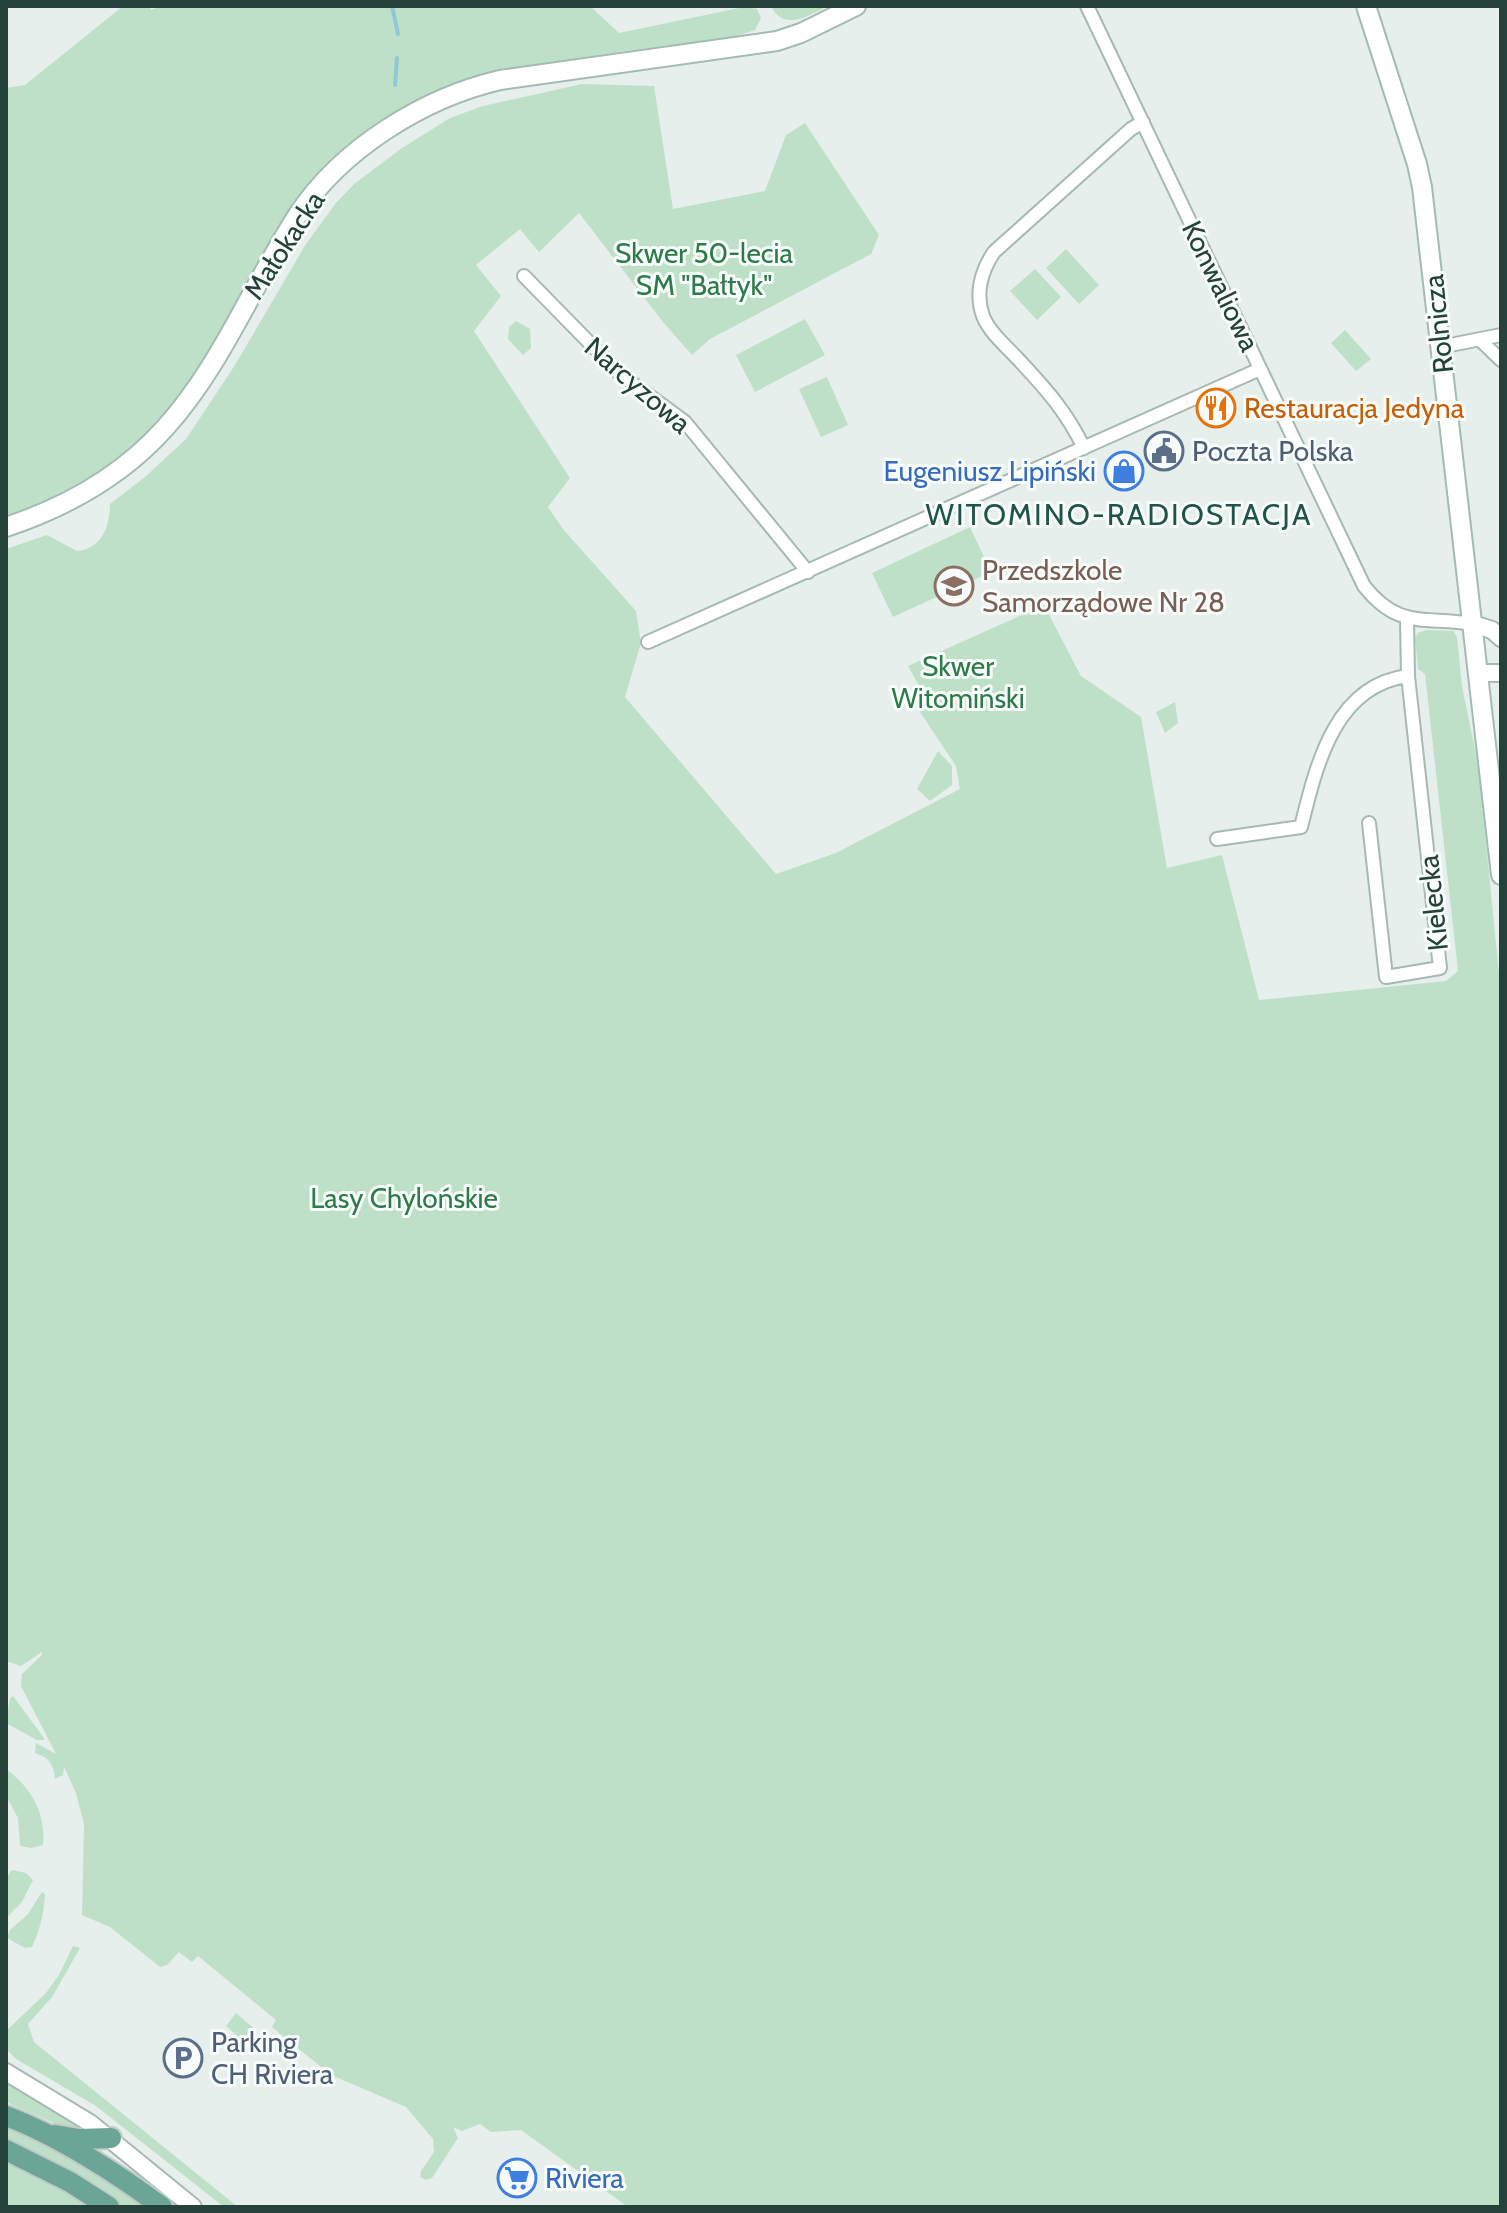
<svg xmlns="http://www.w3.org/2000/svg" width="1507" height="2213" viewBox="0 0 1507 2213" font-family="Cabin,sans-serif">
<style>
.green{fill:#bfe0c8}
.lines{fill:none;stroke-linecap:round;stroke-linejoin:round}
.stream{stroke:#8ec9d4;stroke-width:4}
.minor-casing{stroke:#a8b8b2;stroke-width:16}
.tertiary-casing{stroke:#a8b8b2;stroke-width:20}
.secondary-casing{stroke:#a4bbb3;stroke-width:22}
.primary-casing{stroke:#c2cac8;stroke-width:24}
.minor{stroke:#fff;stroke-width:12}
.tertiary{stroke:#fff;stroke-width:16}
.secondary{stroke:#fff;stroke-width:18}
.primary{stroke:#6aa596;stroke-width:20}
.labels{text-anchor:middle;stroke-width:6;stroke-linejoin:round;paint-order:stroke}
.street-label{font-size:28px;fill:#24423a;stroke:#f7fbf9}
.park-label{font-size:28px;fill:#2d7a4b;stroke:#f7fbf9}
.food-label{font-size:28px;fill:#c56008;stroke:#f7fbf9;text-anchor:start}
.service-label{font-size:28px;fill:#4e5e75;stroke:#f7fbf9;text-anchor:start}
.shop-label{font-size:28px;fill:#366cbe;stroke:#f7fbf9;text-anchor:end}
.education-label{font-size:28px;fill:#785e54;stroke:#f7fbf9;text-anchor:start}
.neighbourhood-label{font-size:30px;letter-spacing:2px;fill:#1f5548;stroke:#f7fbf9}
</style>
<rect width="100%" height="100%" fill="#e6efeb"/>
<!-- green -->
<path class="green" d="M 123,6 L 149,6 L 151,10 L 162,6 L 590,6 L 619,33 L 744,7 L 757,9 L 761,18 L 755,30 L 734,37 L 626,51 L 479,76 L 443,89 L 412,104 L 307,188 L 290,209 C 244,276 215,361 159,421 C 117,466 63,495 6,518 L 6,88 L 25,85 Z
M 771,6 L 828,6 C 808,16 784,32 771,6 Z
M 582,84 L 654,86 L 673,209 L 765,191 L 786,135 L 805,123 L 879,235 L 871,254 L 710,339 L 692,355 L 663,322 L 579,213 L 539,252 L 520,229 L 476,265 L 501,296 L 474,331 L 570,478 L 548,507 L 563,529 L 636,611 L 641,643 L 625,697 L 776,874 L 836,853 L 960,789 L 956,766 L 918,709 L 916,704 L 925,696 L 908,666 L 1044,605 L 1081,676 L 1141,717 L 1167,868 L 1222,855 L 1259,1000 L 1446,981 L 1458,971 L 1425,674 L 1418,669 L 1415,638 L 1418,633 L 1426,630 L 1453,631 L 1457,637 L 1462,686 L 1478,764 L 1501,993 L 1501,2207 L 628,2207 L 521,2130 L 491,2132 L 480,2124 L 462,2131 L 453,2127 L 458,2138 L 432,2178 L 426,2180 L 420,2177 L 421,2171 L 434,2152 L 433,2139 L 406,2107 L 331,2075 L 272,2027 L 276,2020 L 198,1956 L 192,1962 L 179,1952 L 167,1965 L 160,1967 L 110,1927 L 82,1915 L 84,1824 L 76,1793 L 64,1767 L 63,1775 L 55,1779 C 54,1765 49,1757 35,1753 L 36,1743 L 56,1754 L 21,1686 L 22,1674 L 42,1655 L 42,1652 L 21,1666 L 6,1661 L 6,549 L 47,535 L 77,551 C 102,549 110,526 110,504 L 145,477 L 186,439 L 235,365 L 306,244 L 336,203 L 354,184 L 402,148 L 450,118 L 483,106 Z
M 1066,249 L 1099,285 L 1079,304 L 1046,268 Z
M 1035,269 L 1061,297 L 1037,320 L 1010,291 Z
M 805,319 L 825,355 L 755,392 L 736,355 Z
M 516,321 L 530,329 L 531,348 L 523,355 L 508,339 L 509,327 Z
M 1345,330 L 1371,359 L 1356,371 L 1331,343 Z
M 827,377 L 848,425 L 821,437 L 799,389 Z
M 970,527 L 991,572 L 893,617 L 872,573 Z
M 1175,702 L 1178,723 L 1165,733 L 1156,712 Z
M 938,751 L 952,766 L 952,785 L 930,801 L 917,789 Z
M 13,1696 L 44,1738 L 44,1740 L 37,1740 L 6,1723 L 10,1698 Z
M 6,1769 C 31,1787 46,1813 43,1845 L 31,1848 L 20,1846 L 18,1818 L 6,1796 Z
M 12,1870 L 26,1873 L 33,1880 L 22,1902 L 6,1918 L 6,1878 Z
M 42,1892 L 45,1894 C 44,1913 40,1930 32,1947 L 25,1948 L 7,1938 L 10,1930 L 28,1914 Z
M 73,1946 L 80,1948 L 52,1997 L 28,2024 L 34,2042 L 238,2207 L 224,2207 L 96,2106 L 16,2059 L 6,2049 L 6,2031 L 46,1993 L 59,1975 Z
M 236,2013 L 256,2030 L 245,2043 L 226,2026 Z
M 6,2083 L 92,2135 L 63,2127 L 6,2102 Z
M 6,2125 L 77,2159 L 150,2207 L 124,2207 L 77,2178 L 6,2142 Z
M 6,2159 L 94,2207 L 6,2205 Z"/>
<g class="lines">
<!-- stream -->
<path class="stream" d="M 392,6 L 398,34
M 395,85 L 397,58"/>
<!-- minor casing -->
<g class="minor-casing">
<path id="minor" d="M 1087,6 L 1364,586 C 1399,630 1424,616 1473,624
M 524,276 L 621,375 L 685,422 L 808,572
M 1480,340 L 1501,360
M 1440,347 L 1501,335
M 1084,448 C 1066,411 1046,389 1018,359 C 1007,347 989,332 983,316 C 975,294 981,271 994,252 L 1131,129 L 1143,122
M 648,642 L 1260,369
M 1369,823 L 1386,977 L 1440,968 L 1408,676 L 1407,619
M 1217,839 L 1301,827 C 1316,767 1334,685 1408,676"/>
</g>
<!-- tertiary casing -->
<g class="tertiary-casing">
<path id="tertiary" d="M 1473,624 L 1492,630 L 1501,638
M 1479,673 L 1501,673
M 6,2072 L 90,2123 L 193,2207"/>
</g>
<!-- secondary casing -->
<g class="secondary-casing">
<path id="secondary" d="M 1366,6 L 1417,164 L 1422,187 L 1501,875
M 6,527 C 66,507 122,476 165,428 C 221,366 252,286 297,216 C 341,149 423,98 500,80 L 777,41 L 801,33 L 856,6"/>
</g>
<!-- primary casing -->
<g class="primary-casing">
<path id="primary" d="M 6,2116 C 57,2135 118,2174 162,2207
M 55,2135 L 79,2139 L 111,2138
M 6,2150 L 70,2182 L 109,2207"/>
</g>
<!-- minor -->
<use href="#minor" class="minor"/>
<!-- tertiary -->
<use href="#tertiary" class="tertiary"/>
<!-- secondary -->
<use href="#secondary" class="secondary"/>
<!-- primary -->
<use href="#primary" class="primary"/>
</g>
<!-- icons -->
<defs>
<g id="restaurant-ring" transform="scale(2)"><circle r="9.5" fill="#f7fbf9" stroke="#e8710a" stroke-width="1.5"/><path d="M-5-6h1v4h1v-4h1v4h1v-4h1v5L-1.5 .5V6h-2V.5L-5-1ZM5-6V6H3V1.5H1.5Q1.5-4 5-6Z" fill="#e8710a"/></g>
<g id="civic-ring" transform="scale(2)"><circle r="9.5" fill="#f7fbf9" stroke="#5c6f8a" stroke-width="1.5"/><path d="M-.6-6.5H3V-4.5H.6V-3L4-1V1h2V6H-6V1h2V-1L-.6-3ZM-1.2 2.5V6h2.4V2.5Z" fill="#5c6f8a"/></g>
<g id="shop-ring" transform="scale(2)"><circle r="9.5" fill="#f7fbf9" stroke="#3f7fe0" stroke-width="1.5"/><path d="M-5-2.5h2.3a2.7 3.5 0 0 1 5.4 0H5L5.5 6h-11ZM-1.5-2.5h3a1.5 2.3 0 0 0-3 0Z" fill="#3f7fe0"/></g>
<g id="school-ring" transform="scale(2)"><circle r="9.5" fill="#f7fbf9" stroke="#8d6e63" stroke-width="1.5"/><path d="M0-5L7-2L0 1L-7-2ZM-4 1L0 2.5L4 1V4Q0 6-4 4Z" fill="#8d6e63"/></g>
<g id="parking-ring" transform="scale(2)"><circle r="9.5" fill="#f7fbf9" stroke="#5c6f8a" stroke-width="1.5"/><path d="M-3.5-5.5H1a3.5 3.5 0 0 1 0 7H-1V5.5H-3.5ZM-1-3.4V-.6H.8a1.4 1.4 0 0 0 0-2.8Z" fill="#5c6f8a"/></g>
<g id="supermarket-ring" transform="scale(2)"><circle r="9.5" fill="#f7fbf9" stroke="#3f7fe0" stroke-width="1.5"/><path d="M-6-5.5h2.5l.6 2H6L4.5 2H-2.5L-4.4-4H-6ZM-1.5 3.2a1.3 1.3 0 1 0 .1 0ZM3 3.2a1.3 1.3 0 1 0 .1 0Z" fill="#3f7fe0"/></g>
</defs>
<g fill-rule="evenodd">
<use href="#restaurant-ring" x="1216" y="408"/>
<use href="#civic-ring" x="1164" y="451"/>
<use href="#shop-ring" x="1124" y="471"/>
<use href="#school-ring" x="954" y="586"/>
<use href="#parking-ring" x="183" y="2058"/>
<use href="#supermarket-ring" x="517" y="2178"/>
</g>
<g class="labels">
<!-- street labels -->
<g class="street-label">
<text transform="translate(284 245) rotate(-57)" y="10">Małokacka</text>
<text transform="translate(1221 286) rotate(64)" y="10">Konwaliowa</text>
<text transform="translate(1438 324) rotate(-96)" y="10">Rolnicza</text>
<text transform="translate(638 385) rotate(41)" y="10">Narcyzowa</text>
<text transform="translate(1433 903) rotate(-96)" y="10">Kielecka</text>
</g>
<!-- park labels -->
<g class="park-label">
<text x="704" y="263">Skwer 50-lecia<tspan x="704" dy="32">SM "Bałtyk"</tspan></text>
<text x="958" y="676">Skwer<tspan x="958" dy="32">Witomiński</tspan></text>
<text x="404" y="1208">Lasy Chylońskie</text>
</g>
<!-- food labels -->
<g class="food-label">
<text x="1244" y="418">Restauracja Jedyna</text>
</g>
<!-- service labels -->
<g class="service-label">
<text x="1192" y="461">Poczta Polska</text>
<text x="211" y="2052">Parking<tspan x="211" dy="32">CH Riviera</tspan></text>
</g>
<!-- shop labels -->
<g class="shop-label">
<text x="1096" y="481">Eugeniusz Lipiński</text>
<text x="545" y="2188" text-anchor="start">Riviera</text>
</g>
<!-- education labels -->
<g class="education-label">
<text x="982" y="580">Przedszkole<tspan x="982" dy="32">Samorządowe Nr 28</tspan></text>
</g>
<!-- neighbourhood labels -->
<g class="neighbourhood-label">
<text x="1119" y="525">WITOMINO-RADIOSTACJA</text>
</g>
</g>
<!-- border -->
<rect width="1507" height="2213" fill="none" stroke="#24423a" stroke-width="16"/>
</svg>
